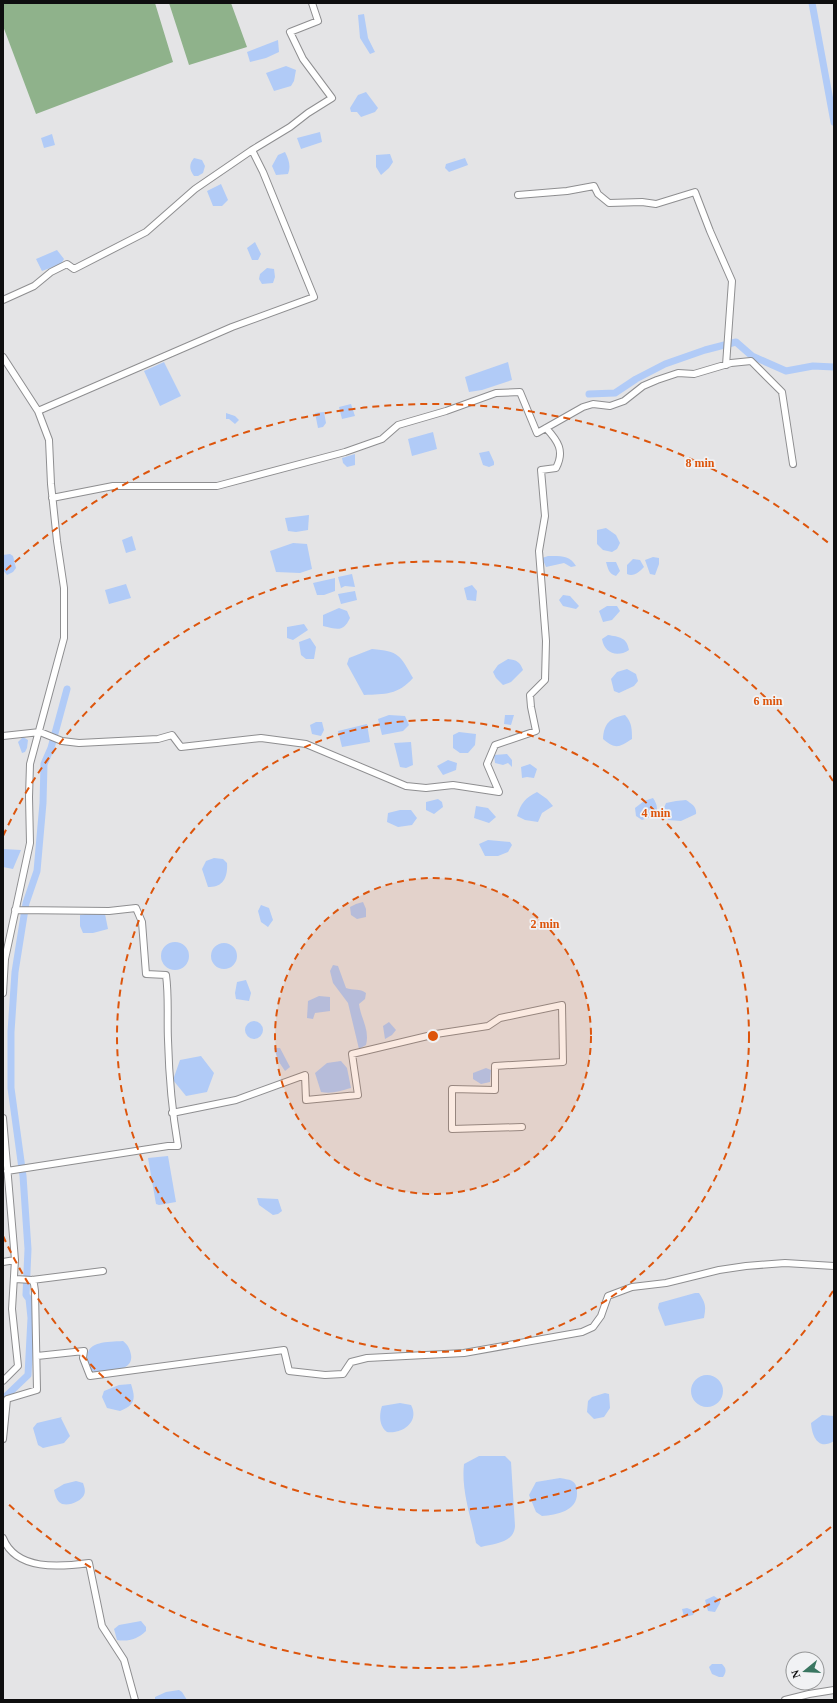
<svg xmlns="http://www.w3.org/2000/svg" width="837" height="1703" viewBox="0 0 837 1703" font-family="Georgia,serif">
<style>
.forest{fill:#8fb28b}
.water{fill:#b1cbf7}
.lines{fill:none;stroke-linecap:round;stroke-linejoin:round}
.canal{stroke:#b1cbf7;stroke-width:7}
.minor-casing{stroke:#8e8e90;stroke-width:8}
.minor{stroke:#fff;stroke-width:6}
.ring{fill:none;stroke:#dd550c;stroke-width:2;stroke-dasharray:7 5}
.centre{fill:#dd550c;stroke:#f1f2f4;stroke-width:2}
.ring-label{font-size:12px;text-anchor:middle;font-weight:bold;fill:#dd550c;stroke:#f1f2f4;stroke-width:3.5;stroke-linejoin:round;paint-order:stroke}
</style>
<rect width="100%" height="100%" fill="#e4e4e6"/>
<!-- forest -->
<path class="forest" d="M 3,3 L 155,3 L 173,62 L 36,114 L 3,26 Z
M 169,3 L 231,3 L 247,47 L 189,65 Z"/>
<!-- water -->
<path class="water" d="M 364,14 L 368,38 L 375,52 L 370,54 L 360,38 L 358,15 Z
M 278,40 L 279,52 L 266,58 L 250,62 L 247,52 Z
M 286,66 L 296,70 L 294,81 L 291,86 L 274,91 L 266,73 Z
M 366,92 L 378,108 L 375,112 L 361,117 L 357,112 L 351,112 L 350,108 L 358,95 Z
M 320,132 L 322,142 L 301,149 L 297,138 Z
M 52,134 L 55,145 L 44,148 L 41,138 Z
M 285,152 C 289,160 291,166 288,174 L 276,175 L 272,166 L 278,155 Z
M 390,154 L 393,162 L 389,168 L 381,175 L 376,167 L 376,155 Z
M 194,158 L 202,160 L 205,166 L 203,173 L 198,176 L 194,176 C 189,169 189,164 194,158 Z
M 465,158 L 468,165 L 449,172 L 445,168 L 446,164 Z
M 221,184 L 228,200 L 222,206 L 213,206 L 207,191 Z
M 255,242 L 261,254 L 258,260 L 252,260 L 247,248 Z
M 57,250 L 64,259 L 61,264 L 42,271 L 36,259 Z
M 267,268 L 274,269 L 275,277 L 273,283 L 262,284 L 259,279 L 260,274 Z
M 164,362 L 181,396 L 160,406 L 144,371 Z
M 508,362 L 512,380 L 482,390 L 469,392 L 465,377 Z
M 351,404 L 355,416 L 342,419 L 339,407 Z
M 324,412 L 326,423 L 323,427 L 318,428 L 315,413 Z
M 226,413 L 235,416 L 239,420 L 235,424 L 229,419 L 226,419 Z
M 433,432 L 437,449 L 412,456 L 408,439 Z
M 489,451 L 494,462 L 494,465 L 489,467 L 483,465 L 479,453 Z
M 355,454 L 355,465 L 347,467 L 343,463 L 342,458 Z
M 309,515 L 308,530 L 296,532 L 288,531 L 285,518 Z
M 606,528 L 616,535 L 620,543 L 617,549 L 612,552 L 603,550 L 597,544 L 597,530 Z
M 132,536 L 136,550 L 126,553 L 122,540 Z
M 293,543 L 307,544 L 312,569 L 300,573 L 276,572 L 270,551 Z
M 10,554 L 13,556 L 16,568 L 13,572 L 7,575 L 3,570 L 3,555 Z
M 548,556 C 560,556 570,555 576,566 L 571,567 L 564,563 L 546,567 L 542,558 Z
M 653,557 L 659,558 L 659,564 L 655,575 L 650,574 L 645,560 Z
M 633,559 L 640,560 L 644,567 C 639,572 634,577 627,574 L 627,565 Z
M 606,562 L 616,562 L 620,571 L 616,576 C 609,574 608,569 606,562 Z
M 352,574 L 355,587 L 345,586 L 341,588 L 338,577 Z
M 335,578 L 335,591 L 324,595 L 317,595 L 313,583 Z
M 126,584 L 131,598 L 109,604 L 105,590 Z
M 472,585 L 477,591 L 476,601 L 467,600 L 464,588 Z
M 355,591 L 357,600 L 341,604 L 338,594 Z
M 563,595 L 570,596 L 579,606 L 576,609 L 563,606 L 559,600 Z
M 607,606 L 617,606 L 620,611 L 612,620 L 603,622 L 599,611 Z
M 339,608 L 347,611 L 350,618 C 343,633 337,629 323,626 L 323,615 Z
M 304,624 L 308,630 L 293,640 L 287,638 L 287,627 Z
M 608,635 C 619,637 627,637 629,650 C 617,658 604,653 602,639 Z
M 310,638 L 316,647 L 314,659 L 306,659 L 301,655 L 299,642 Z
M 372,649 C 399,651 400,655 413,678 C 398,695 385,694 364,695 L 347,664 L 349,658 Z
M 508,659 C 517,660 520,662 523,670 L 511,682 L 503,685 L 496,678 L 493,672 L 498,665 Z
M 627,669 L 636,674 L 638,681 L 634,686 L 619,693 L 614,691 L 611,679 L 617,672 Z
M 389,715 L 405,716 L 409,725 L 403,731 L 382,735 L 378,719 Z
M 505,715 L 514,715 L 511,725 L 504,724 Z
M 625,715 C 632,722 632,730 632,739 C 619,747 616,750 603,739 C 604,723 610,718 625,715 Z
M 316,722 L 322,722 L 324,730 L 321,736 L 312,734 L 310,725 Z
M 367,724 L 370,742 L 342,747 L 338,731 Z
M 459,732 L 476,734 L 475,745 L 468,753 L 460,753 L 453,748 L 453,735 Z
M 23,737 L 28,740 L 27,748 L 25,752 L 22,753 L 18,742 Z
M 411,742 L 413,765 L 406,768 L 400,767 L 394,743 Z
M 507,754 L 512,760 L 512,767 L 508,763 L 503,765 L 495,763 L 494,755 Z
M 448,760 L 457,763 L 456,770 L 443,775 L 437,766 Z
M 530,764 L 537,769 L 534,778 L 527,777 L 522,778 L 521,767 Z
M 537,792 L 547,799 L 553,806 L 542,813 L 538,822 L 525,820 L 517,816 C 521,803 525,798 537,792 Z
M 653,798 C 657,804 659,810 654,816 L 642,820 L 636,816 L 635,808 L 644,801 Z
M 438,799 L 442,802 L 443,807 L 434,814 L 426,810 L 426,802 Z
M 686,800 C 692,804 697,807 696,814 L 681,821 L 668,820 L 664,808 L 666,803 L 676,801 Z
M 476,806 L 488,808 L 496,817 L 489,823 L 474,818 Z
M 400,810 L 411,810 L 417,818 L 412,825 L 398,827 L 387,822 L 388,813 Z
M 488,840 L 510,842 L 512,845 L 508,852 L 498,856 L 485,856 L 479,844 Z
M 3,849 L 21,850 L 13,869 L 3,867 Z
M 214,858 L 223,859 L 227,863 C 228,876 224,888 208,887 L 202,869 L 206,861 Z
M 363,902 L 366,909 L 366,917 L 357,919 L 351,915 L 350,907 L 356,904 Z
M 261,905 L 269,908 L 273,920 L 268,927 L 261,922 L 258,911 Z
M 96,912 L 105,914 L 108,929 L 93,933 L 83,933 L 80,926 L 80,915 Z
M161 956a14 14 0 1 1 28 0a14 14 0 1 1-28 0Z
M211 956a13 13 0 1 1 26 0a13 13 0 1 1-26 0Z
M 333,965 L 338,966 L 346,988 C 353,991 360,988 366,993 L 365,999 L 359,1004 C 361,1019 370,1030 366,1045 L 359,1049 L 348,1003 L 333,983 L 330,971 Z
M 246,980 L 251,993 L 249,1001 L 236,999 L 235,993 L 237,982 Z
M 319,996 L 330,997 L 330,1011 L 315,1013 L 313,1019 L 307,1018 L 308,1001 Z
M245 1030a9 9 0 1 1 18 0a9 9 0 1 1-18 0Z
M 389,1022 L 396,1030 L 392,1035 L 385,1039 L 383,1026 Z
M 274,1048 L 280,1048 L 290,1067 L 285,1071 L 279,1062 Z
M 201,1056 L 214,1073 L 207,1092 L 186,1096 L 173,1080 L 180,1060 Z
M 341,1061 L 347,1068 L 351,1088 C 340,1091 332,1094 321,1092 L 315,1073 L 327,1063 Z
M 486,1068 L 491,1070 L 490,1082 L 481,1084 L 473,1079 L 473,1073 Z
M 168,1156 L 176,1202 L 159,1205 L 156,1204 L 148,1158 Z
M 257,1198 L 278,1199 L 282,1211 L 278,1214 L 273,1215 L 259,1205 Z
M 695,1293 L 699,1293 C 706,1304 706,1306 704,1318 L 665,1326 L 658,1308 L 659,1303 Z
M 123,1341 C 128,1345 130,1349 131,1355 C 134,1372 107,1371 96,1373 L 90,1369 C 79,1341 104,1342 123,1341 Z
M691 1391a16 16 0 1 1 32 0a16 16 0 1 1-32 0Z
M 131,1384 C 136,1399 135,1405 120,1411 L 107,1408 L 102,1397 L 104,1391 L 119,1385 Z
M 605,1393 L 609,1394 L 610,1408 L 604,1417 L 594,1419 L 587,1412 L 588,1401 L 592,1397 Z
M 400,1403 L 411,1405 C 420,1422 402,1434 387,1432 C 379,1426 379,1415 382,1406 Z
M 822,1415 L 834,1416 L 834,1441 C 818,1451 812,1436 811,1423 Z
M 62,1417 L 61,1418 L 70,1436 L 64,1443 L 43,1448 L 38,1445 L 33,1428 L 37,1423 Z
M 479,1456 L 505,1456 L 511,1462 L 515,1526 C 514,1543 495,1543 481,1547 L 476,1543 C 471,1517 461,1490 464,1464 Z
M 560,1478 C 563,1479 569,1479 572,1481 C 576,1483 577,1488 577,1492 C 578,1511 557,1515 542,1516 L 536,1512 L 529,1495 L 536,1482 Z
M 76,1481 L 83,1483 C 84,1486 86,1491 84,1495 C 81,1502 65,1508 59,1502 C 56,1499 55,1494 54,1490 L 64,1484 Z
M 714,1596 L 720,1600 L 720,1603 L 715,1612 L 708,1611 L 705,1600 Z
M 687,1608 L 692,1610 L 694,1613 L 693,1615 L 684,1617 L 682,1609 Z
M 141,1621 L 146,1627 L 146,1631 C 138,1639 128,1642 117,1640 L 114,1629 L 119,1625 Z
M 712,1664 L 722,1664 C 726,1668 727,1671 723,1677 L 719,1677 L 712,1674 L 709,1667 Z
M 179,1690 L 182,1692 L 187,1700 L 155,1700 L 155,1697 L 166,1692 Z"/>
<g class="lines">
<!-- canal -->
<path class="canal" d="M 812,3 L 834,122
M 589,394 L 615,393 L 636,379 L 665,364 L 705,350 L 736,342 L 752,356 L 786,371 L 813,366 L 834,367
M 3,1399 L 28,1375 L 31,1318 L 29,1299 L 26,1295 L 28,1249 L 23,1176 L 11,1088 L 11,1032 L 15,972 L 26,903 L 37,871 L 43,803 L 44,764 L 51,748 L 67,689"/>
<!-- minor casing -->
<g class="minor-casing">
<path id="minor" d="M 518,195 L 567,191 L 594,186 L 598,194 L 609,203 L 642,202 L 656,204 L 695,192 L 710,231 L 732,281 L 726,365
M 3,300 L 34,286 L 51,272 L 67,264 L 74,269 L 146,232 L 195,189 L 252,150
M 3,357 L 38,411 L 49,440 L 51,484 L 57,541 L 64,588 L 64,638 L 30,764 L 29,797 L 30,843 L 5,959 L 3,993
M 38,411 L 232,327 L 314,297 L 263,172 L 252,150 L 290,127 L 308,113 L 332,98 L 303,59 L 290,32 L 318,21 L 312,3
M 52,498 L 113,486 L 217,486 L 345,452 L 382,439 L 398,425 L 446,411 L 496,393 L 520,392 L 537,433 L 583,407 L 593,404 L 610,406 L 624,401 L 643,386 L 657,380 L 678,373 L 694,374 L 731,363 L 751,361 L 782,392 L 793,464
M 3,736 L 40,732 L 62,741 L 79,743 L 158,739 L 172,735 L 181,747 L 261,738 L 306,744 L 406,786 L 426,788 L 453,785 L 499,792 L 487,764 L 495,745 L 536,731 L 531,707 L 530,695 L 545,680 L 546,641 L 539,551 L 545,516 L 541,470 L 556,468 C 565,451 558,441 546,428
M 172,1113 L 236,1100 L 305,1075 L 306,1100 L 358,1095 L 352,1054 L 436,1034 L 488,1026 L 500,1018 L 562,1005 L 563,1062 L 495,1066 L 495,1090 L 452,1089 L 452,1129 L 522,1127
M 3,1118 L 15,1260 L 12,1309 L 18,1366 L 3,1381
M 7,1171 L 168,1146 L 178,1146 C 172,1111 169,1076 168,1040 C 167,1018 169,997 166,975 L 146,974 L 142,922 L 136,908 L 109,911 L 15,910
M 3,1262 L 15,1260
M 15,1279 L 32,1280 L 103,1271
M 37,1356 L 84,1351 L 83,1358 L 90,1376 L 284,1350 L 289,1371 L 325,1375 L 343,1374 L 351,1362 L 367,1358 L 464,1353 L 582,1332 L 593,1327 L 601,1316 L 608,1296 L 632,1287 L 666,1283 L 719,1270 L 746,1266 L 785,1263 L 834,1266
M 3,1439 L 7,1399 L 37,1390 L 35,1291 L 34,1284 L 32,1280
M 3,1538 C 16,1571 60,1567 89,1563 L 102,1626 L 124,1660 L 135,1700
M 785,1700 L 809,1694 L 834,1690"/>
</g>
<!-- minor -->
<use href="#minor" class="minor"/>
</g>
<!-- distance rings -->
<circle cx="433" cy="1036" r="158" fill="#dd550c" fill-opacity=".12"/>
<g class="ring">
<circle cx="433" cy="1036" r="158"/>
<circle cx="433" cy="1036" r="316"/>
<path d="M833 1291A474 474 0 0 1 3 1236M3 836A474 474 0 0 1 833 781"/>
<path d="M831 1527A632 632 0 0 1 6 1502M6 570A632 632 0 0 1 831 545"/>
</g>
<circle cx="433" cy="1036" r="6" class="centre"/>
<g class="ring-label">
<text x="700" y="467">8 min</text>
<text x="768" y="705">6 min</text>
<text x="656" y="817">4 min</text>
<text x="545" y="928">2 min</text>
</g>
<!-- border -->
<rect width="837" height="1703" fill="none" stroke="#0e0e0f" stroke-width="8"/>
<!-- north arrow -->
<g transform="translate(805 1671) rotate(252)"><circle r="19" fill="#f1f2f4" stroke="#969798"/>
<path d="M0-3L7 15L0 10L-7 15Z" fill="#3a7661"/>
<text y="-6" font-size="11" font-weight="bold" text-anchor="middle" fill="#0e0e0f">N</text>
</g>
</svg>
